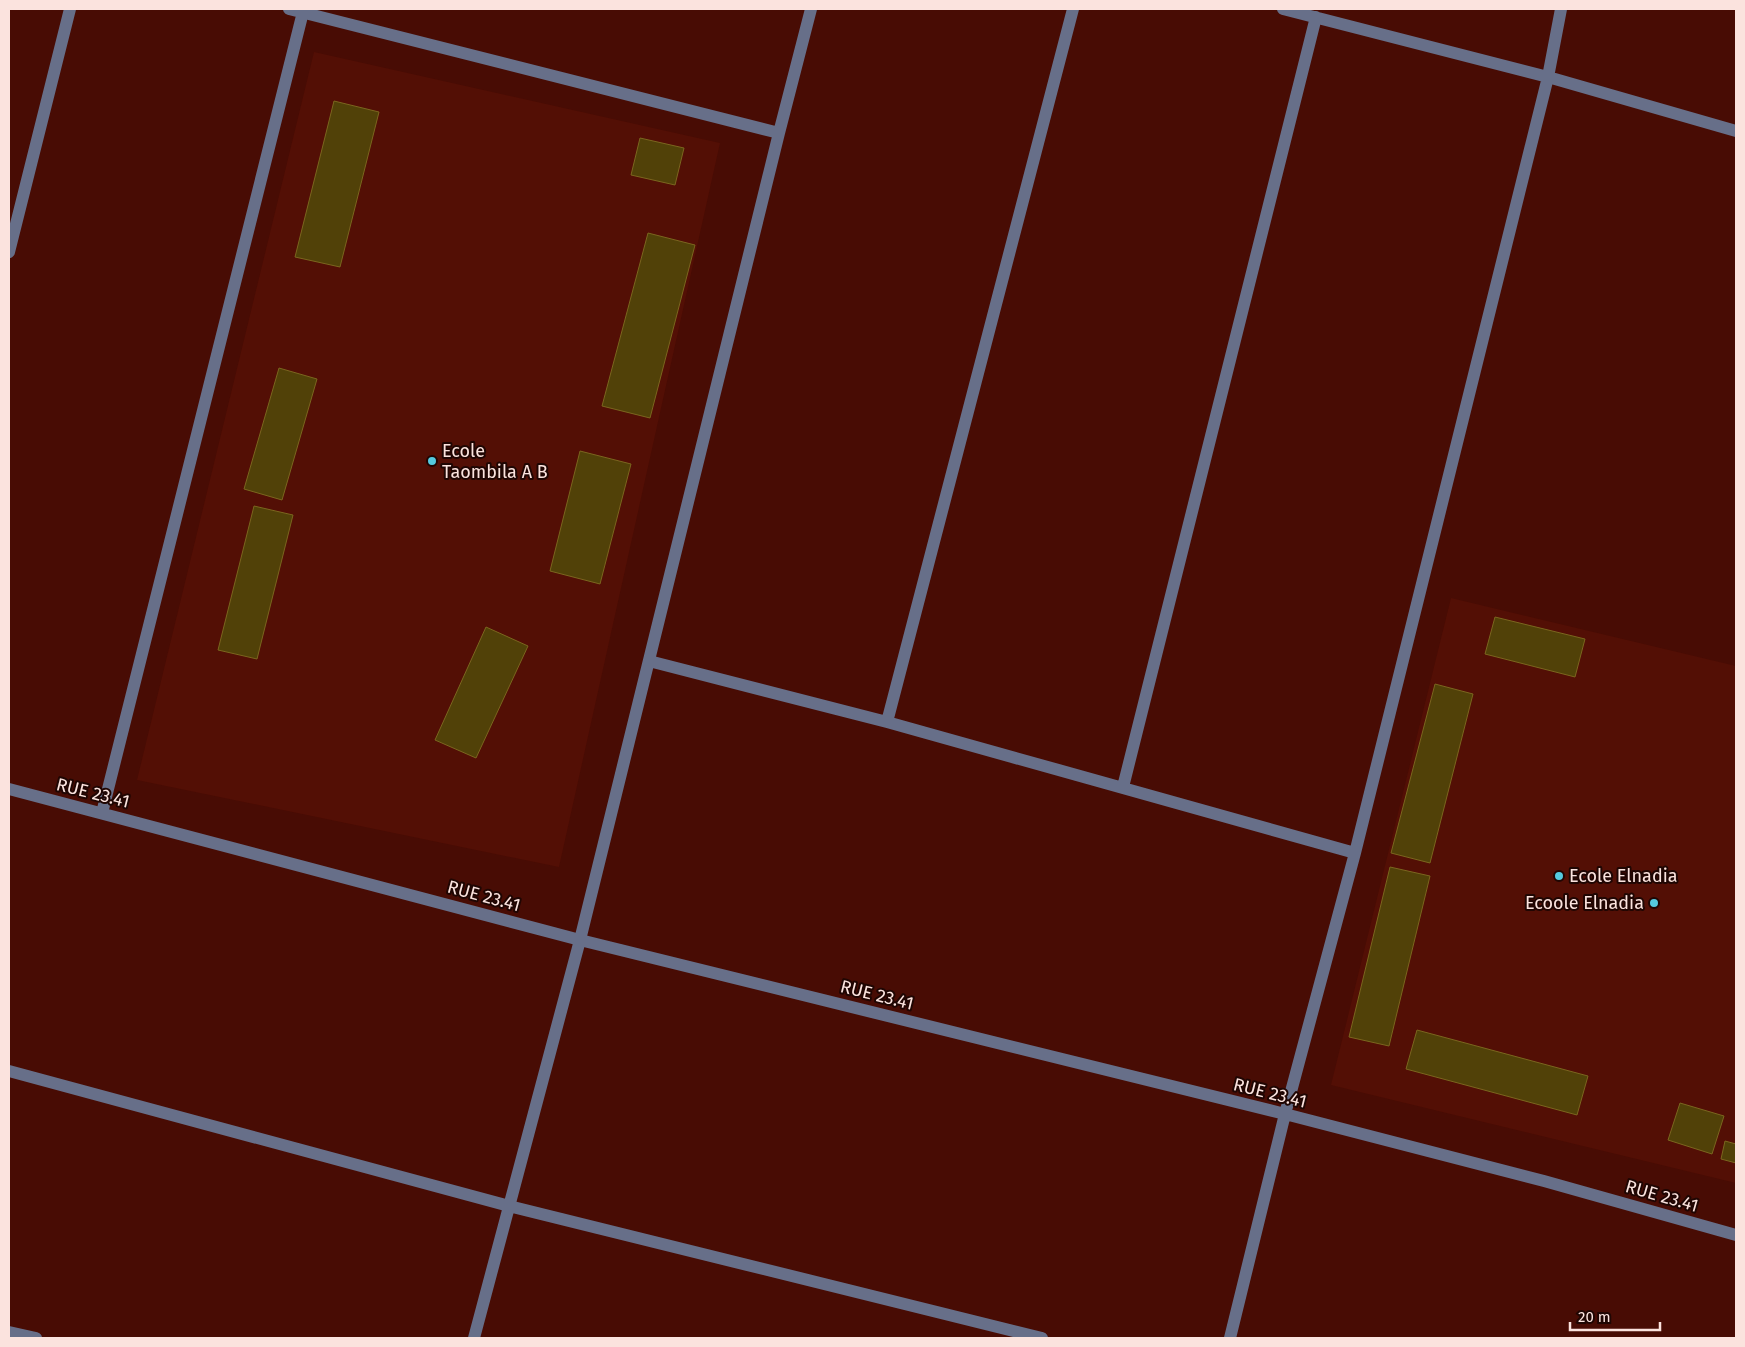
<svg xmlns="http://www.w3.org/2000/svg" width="1745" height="1347" viewBox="0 0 1745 1347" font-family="'Fira Sans',sans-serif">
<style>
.built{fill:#530f05}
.building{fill:#514108;stroke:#7b661f}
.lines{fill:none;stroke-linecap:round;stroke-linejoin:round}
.minor{stroke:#676f89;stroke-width:12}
.poi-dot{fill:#55cadf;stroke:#1f0603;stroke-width:2}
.labels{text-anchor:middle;stroke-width:4;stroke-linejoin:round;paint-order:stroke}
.poi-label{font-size:18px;fill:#fbe3de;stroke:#1f0603;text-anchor:start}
.street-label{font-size:18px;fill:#fbe3de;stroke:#1f0603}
</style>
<rect width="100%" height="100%" fill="#480c04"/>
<!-- built -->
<path class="built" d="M 314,52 L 720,143 L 559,867 L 137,780 Z
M 1451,598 L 1736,666 L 1736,1183 L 1331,1085 Z"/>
<!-- building -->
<path class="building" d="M 334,101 L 379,112 L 340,267 L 295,257 Z
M 640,138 L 684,148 L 675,185 L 631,175 Z
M 648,233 L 695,245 L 650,418 L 602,406 Z
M 279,368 L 317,379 L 282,500 L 244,489 Z
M 580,451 L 631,464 L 600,584 L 550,571 Z
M 254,506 L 293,515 L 257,659 L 218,650 Z
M 1495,617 L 1585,639 L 1575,677 L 1485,654 Z
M 486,627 L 528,646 L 476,758 L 435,740 Z
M 1435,684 L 1473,694 L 1430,863 L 1391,853 Z
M 1390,867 L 1430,876 L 1389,1046 L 1349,1037 Z
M 1417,1030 L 1588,1076 L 1577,1115 L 1406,1069 Z
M 1680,1103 L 1724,1116 L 1712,1154 L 1668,1140 Z
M 1725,1141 L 1736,1144 L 1736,1163 L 1721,1159 Z"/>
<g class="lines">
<!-- minor -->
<path class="minor" d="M 289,9 L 779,133
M 1283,9 L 1548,77 L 1736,131
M 9,252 L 70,9
M 649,661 L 887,722 L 1355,853
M 887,722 L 1073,9
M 1123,787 L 1316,17
M 9,789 L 580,940 L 1285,1114 L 1544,1181 L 1736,1235
M 102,813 L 303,12
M 9,1071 L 509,1206 L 1042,1338
M 9,1332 L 36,1338
M 474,1338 L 580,940 L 779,133 L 811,9
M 1230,1338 L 1285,1114 L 1355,853 L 1548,77 L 1561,9"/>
</g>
<!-- markers -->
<g class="poi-dot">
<circle cx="432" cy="461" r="5"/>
<circle cx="1559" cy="876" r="5"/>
<circle cx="1654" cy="903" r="5"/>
</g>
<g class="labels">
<!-- poi labels -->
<g class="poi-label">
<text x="442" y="457">Ecole<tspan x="442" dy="21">Taombila A B</tspan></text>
<text x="1569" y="882">Ecole Elnadia</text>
<text x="1644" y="909" text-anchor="end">Ecoole Elnadia</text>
</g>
<!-- street labels -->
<g class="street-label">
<text transform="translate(93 793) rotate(14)" y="6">RUE 23.41</text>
<text transform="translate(484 896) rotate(15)" y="6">RUE 23.41</text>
<text transform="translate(877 995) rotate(14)" y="6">RUE 23.41</text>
<text transform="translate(1270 1093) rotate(14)" y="6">RUE 23.41</text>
<text transform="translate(1662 1196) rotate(16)" y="6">RUE 23.41</text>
</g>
</g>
<!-- border -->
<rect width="1745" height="1347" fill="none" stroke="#fbe3de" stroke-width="20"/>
<!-- scale -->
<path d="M1570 1322v8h90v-8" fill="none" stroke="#fbe3de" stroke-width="2.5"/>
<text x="1578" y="1322" font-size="15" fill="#fbe3de" stroke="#1f0603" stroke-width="4" paint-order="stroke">20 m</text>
</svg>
